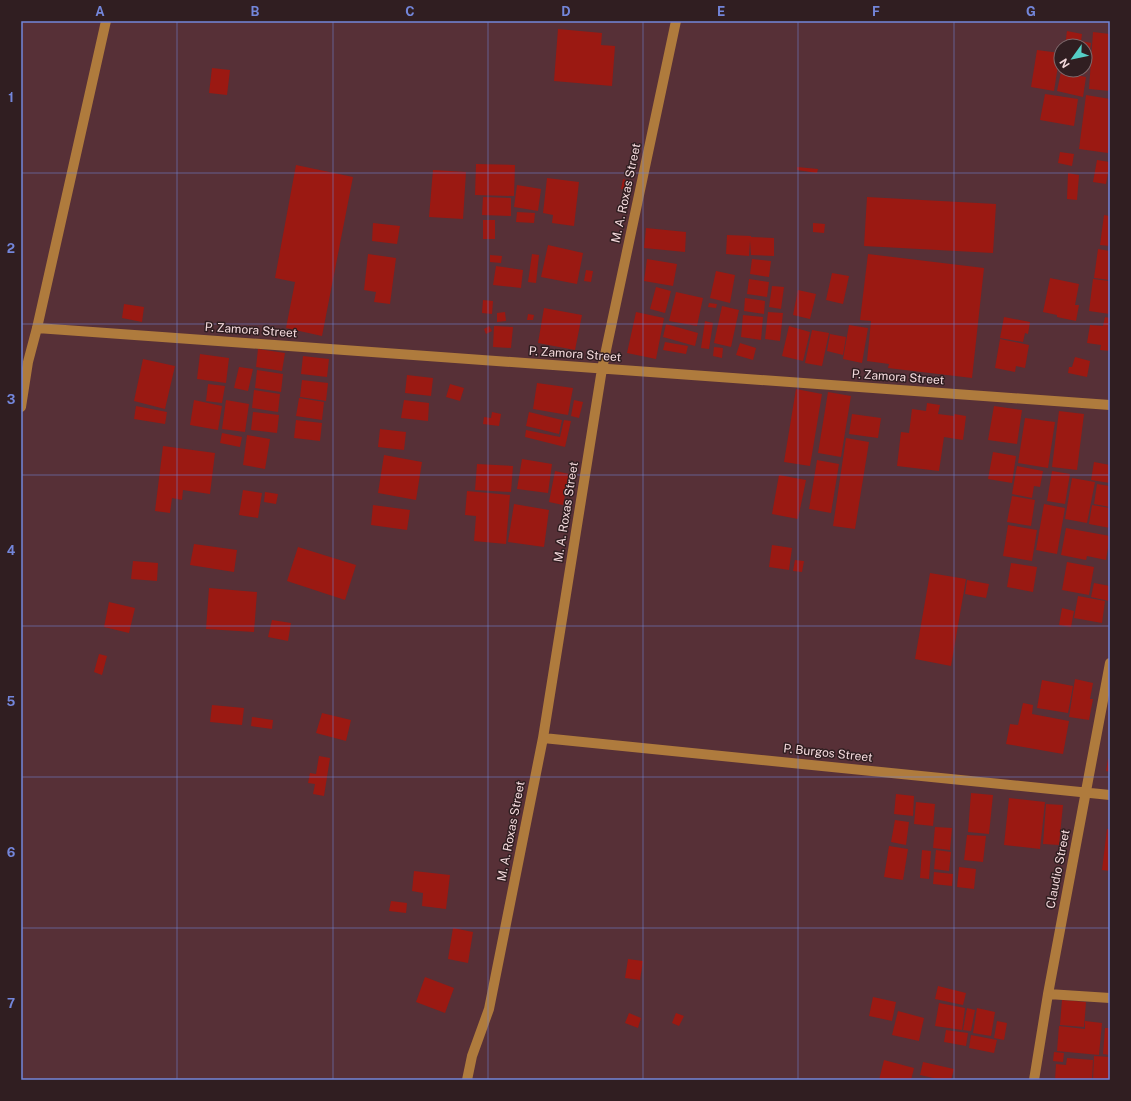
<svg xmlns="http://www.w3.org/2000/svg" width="1131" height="1101" viewBox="0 0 1131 1101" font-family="'Public Sans',sans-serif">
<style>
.building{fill:#9b1912}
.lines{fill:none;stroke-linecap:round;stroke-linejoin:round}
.minor{stroke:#af7b3d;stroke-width:10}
.grid{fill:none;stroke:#7386da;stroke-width:1;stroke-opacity:0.55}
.labels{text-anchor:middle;stroke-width:3;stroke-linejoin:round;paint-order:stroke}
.street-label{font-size:12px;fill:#f3d9dc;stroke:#301e21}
.neatline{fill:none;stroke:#7386da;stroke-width:1.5}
.grid-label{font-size:13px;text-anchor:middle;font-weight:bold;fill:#7386da}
</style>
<rect width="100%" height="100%" fill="#573037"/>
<!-- building -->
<path class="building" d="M 558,29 L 602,33 L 601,45 L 615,46 L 612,86 L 554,81 Z
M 1067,31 L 1082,34 L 1081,41 L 1091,43 L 1086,74 L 1085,72 L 1075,71 L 1075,70 L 1085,70 L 1085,46 L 1065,46 Z
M 1093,32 L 1110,34 L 1110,91 L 1089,89 Z
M 1037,50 L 1060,53 L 1054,91 L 1031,87 Z
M 212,68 L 230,70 L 227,95 L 209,93 Z
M 1061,72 L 1086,77 L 1083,97 L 1057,91 Z
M 1045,94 L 1078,99 L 1074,126 L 1040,120 Z
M 1086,95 L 1110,99 L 1110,137 L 1108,153 L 1079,149 Z
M 1060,152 L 1074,154 L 1072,166 L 1058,163 Z
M 1097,160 L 1110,162 L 1106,184 L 1093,182 Z
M 476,164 L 515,165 L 514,196 L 475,195 Z
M 296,165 L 353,177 L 322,336 L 286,328 L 295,282 L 275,278 Z
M 797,167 L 818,169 L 817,173 L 797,170 Z
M 433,170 L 466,172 L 463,219 L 429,217 Z
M 1068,173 L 1079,175 L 1077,200 L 1067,199 Z
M 547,178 L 579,182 L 574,226 L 552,223 L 553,215 L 543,213 Z
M 623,179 L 629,181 L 627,190 L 621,189 Z
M 517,185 L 541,189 L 538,211 L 514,207 Z
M 483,197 L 511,198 L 511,216 L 482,215 Z
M 867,197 L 996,204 L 993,253 L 864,246 Z
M 517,212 L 535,213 L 534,223 L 516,222 Z
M 1104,215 L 1110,216 L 1110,246 L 1100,245 Z
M 483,220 L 495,220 L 495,239 L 483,239 Z
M 373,223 L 400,226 L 397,244 L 372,241 Z
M 813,223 L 825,224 L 824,233 L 813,232 Z
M 646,228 L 686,232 L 685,252 L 644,248 Z
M 727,235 L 751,236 L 751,237 L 774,238 L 774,256 L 751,255 L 750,241 L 749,256 L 726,254 Z
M 548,245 L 583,253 L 577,284 L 541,277 Z
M 1098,249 L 1110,251 L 1110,280 L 1094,278 Z
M 368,254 L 396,258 L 390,304 L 374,302 L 376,292 L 364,290 Z
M 532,254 L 539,255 L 536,283 L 528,282 Z
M 868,254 L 984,268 L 972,378 L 888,368 L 889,364 L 867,361 L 871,321 L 860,320 Z
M 490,255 L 502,256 L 501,263 L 490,262 Z
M 647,259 L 677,264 L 673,286 L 644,281 Z
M 752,259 L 771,261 L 769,277 L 750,274 Z
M 496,266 L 523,270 L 521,288 L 493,285 Z
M 586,270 L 593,271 L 591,282 L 584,281 Z
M 716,271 L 735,275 L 730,303 L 710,298 Z
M 832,273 L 849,276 L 843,304 L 826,300 Z
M 1050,278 L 1079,284 L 1075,305 L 1079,305 L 1076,321 L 1057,317 L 1057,315 L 1043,312 Z
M 749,279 L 769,282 L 767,297 L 747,294 Z
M 1093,279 L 1110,281 L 1110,314 L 1089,311 Z
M 772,286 L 784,287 L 781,309 L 769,307 Z
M 656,287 L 671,291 L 665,313 L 650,309 Z
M 798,290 L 816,294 L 810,319 L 793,315 Z
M 676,292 L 703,298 L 697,326 L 669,321 Z
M 745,298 L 765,301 L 764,314 L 744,311 Z
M 483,300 L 493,301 L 492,314 L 482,313 Z
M 709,303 L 717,304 L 716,308 L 708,307 Z
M 124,304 L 144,307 L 142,322 L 122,318 Z
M 722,306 L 739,310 L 731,347 L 714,343 Z
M 544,308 L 582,315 L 575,350 L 538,343 Z
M 505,312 L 506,321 L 497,322 L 497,313 Z
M 636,312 L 664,318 L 656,359 L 627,353 Z
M 768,312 L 783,313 L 780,341 L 765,339 Z
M 528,314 L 534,315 L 533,320 L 527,320 Z
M 743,315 L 763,317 L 761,340 L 741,337 Z
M 1004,317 L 1030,322 L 1028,334 L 1025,333 L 1023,342 L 1000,338 Z
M 1105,317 L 1110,318 L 1110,351 L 1100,350 L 1101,345 L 1087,343 L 1090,325 L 1103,326 Z
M 705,321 L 713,323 L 709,349 L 701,348 Z
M 666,324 L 698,333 L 695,346 L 663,337 Z
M 849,325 L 868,328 L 862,363 L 843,359 Z
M 489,326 L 492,331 L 486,334 L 484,329 Z
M 494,326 L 513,327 L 511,348 L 493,347 Z
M 789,326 L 810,332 L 803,361 L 782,356 Z
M 812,330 L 829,333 L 822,366 L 805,363 Z
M 830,334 L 846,337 L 843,355 L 827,351 Z
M 1000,339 L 1029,345 L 1025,368 L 1016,366 L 1015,372 L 995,368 Z
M 665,342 L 688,346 L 686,354 L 663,350 Z
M 740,343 L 756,348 L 753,360 L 736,355 Z
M 714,347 L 723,348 L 722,358 L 713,356 Z
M 258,349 L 285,353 L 282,371 L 256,367 Z
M 200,354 L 229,358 L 226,383 L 197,379 Z
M 303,356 L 329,359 L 327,377 L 301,374 Z
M 1075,357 L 1090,361 L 1087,377 L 1068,373 L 1069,367 L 1072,367 Z
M 143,359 L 175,366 L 165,409 L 134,401 Z
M 239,367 L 253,369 L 248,391 L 234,388 Z
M 257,370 L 283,374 L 281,392 L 255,388 Z
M 407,375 L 433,378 L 431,396 L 405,393 Z
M 302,380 L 328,383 L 326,401 L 300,397 Z
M 537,383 L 573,388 L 568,415 L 533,409 Z
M 208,384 L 225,386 L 222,403 L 206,401 Z
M 450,384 L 464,388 L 460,401 L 446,397 Z
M 796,389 L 822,394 L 810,466 L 784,462 Z
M 254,390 L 280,394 L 278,412 L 252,408 Z
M 828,392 L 851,396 L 841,457 L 818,453 Z
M 299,398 L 324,402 L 322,420 L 296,416 Z
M 194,400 L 222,406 L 218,430 L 190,425 Z
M 226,400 L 249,404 L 245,432 L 222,429 Z
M 404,400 L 429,403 L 428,421 L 401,418 Z
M 574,400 L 583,402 L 579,418 L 571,416 Z
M 927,403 L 940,405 L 938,414 L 954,416 L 954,414 L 966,416 L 963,440 L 944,437 L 939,471 L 897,466 L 901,432 L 909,433 L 912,409 L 926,411 Z
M 136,406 L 167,412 L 165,424 L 134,419 Z
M 994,406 L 1022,410 L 1017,444 L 988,440 Z
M 1059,411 L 1084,414 L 1077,470 L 1052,467 Z
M 253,412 L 279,415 L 277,433 L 251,430 Z
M 492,412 L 501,414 L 499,426 L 483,424 L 484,417 L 491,418 Z
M 529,412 L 562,420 L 559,434 L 526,426 Z
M 852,414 L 881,418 L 878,438 L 849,434 Z
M 1025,418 L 1055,422 L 1048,468 L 1018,463 Z
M 296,420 L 322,423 L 320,441 L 294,438 Z
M 564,420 L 571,421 L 565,447 L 525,437 L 526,430 L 560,437 Z
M 380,429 L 406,432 L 404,450 L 378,447 Z
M 222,433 L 242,437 L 240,447 L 220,443 Z
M 247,435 L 270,439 L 265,469 L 243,465 Z
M 846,438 L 869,442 L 855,529 L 833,526 Z
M 163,446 L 215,453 L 210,494 L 183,490 L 182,500 L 172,498 L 170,513 L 155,511 Z
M 993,452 L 1016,456 L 1012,483 L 988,479 Z
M 384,455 L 422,462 L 416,500 L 378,493 Z
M 522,459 L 552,464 L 548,493 L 517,489 Z
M 817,460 L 839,464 L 831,513 L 809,509 Z
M 1094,462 L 1110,465 L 1110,483 L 1091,480 Z
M 477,464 L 513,466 L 511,492 L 475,490 Z
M 1017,466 L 1043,471 L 1040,487 L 1034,486 L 1032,498 L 1012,494 Z
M 555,471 L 569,474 L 563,505 L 549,502 Z
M 1052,471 L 1070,474 L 1065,504 L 1047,501 Z
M 779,475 L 806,480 L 798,519 L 772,514 Z
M 1072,478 L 1095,482 L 1087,523 L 1065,519 Z
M 1097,484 L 1110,486 L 1110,507 L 1094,504 Z
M 243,490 L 262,493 L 258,518 L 239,515 Z
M 467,491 L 510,495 L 506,544 L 474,541 L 476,516 L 465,515 Z
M 265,492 L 278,494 L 276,504 L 264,502 Z
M 1012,496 L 1035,500 L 1031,526 L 1007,522 Z
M 514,504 L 549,510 L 544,547 L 508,542 Z
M 1044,504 L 1065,508 L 1057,554 L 1036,550 Z
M 373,505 L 410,510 L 407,530 L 371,525 Z
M 1092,505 L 1110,508 L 1110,528 L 1089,524 Z
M 1008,525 L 1037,530 L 1032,561 L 1003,556 Z
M 1066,528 L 1110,536 L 1106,560 L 1087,556 L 1086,560 L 1061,555 Z
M 194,544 L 237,550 L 234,572 L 190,565 Z
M 772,545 L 792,548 L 789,570 L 769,567 Z
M 298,547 L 356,565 L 345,600 L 287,581 Z
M 795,560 L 804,561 L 802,572 L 793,571 Z
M 133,561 L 158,563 L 157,581 L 131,579 Z
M 1067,562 L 1094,567 L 1089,595 L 1062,590 Z
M 1011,563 L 1037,567 L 1033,592 L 1007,587 Z
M 930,573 L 966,579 L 951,666 L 915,659 Z
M 967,580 L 989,584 L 986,598 L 965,594 Z
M 1094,583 L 1110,586 L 1109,601 L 1091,597 Z
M 209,588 L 257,592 L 254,632 L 206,629 Z
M 1078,596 L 1105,601 L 1102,623 L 1074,618 Z
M 109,602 L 135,608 L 129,633 L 104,627 Z
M 1062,608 L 1074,611 L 1071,627 L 1059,625 Z
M 272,620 L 291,623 L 288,641 L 268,637 Z
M 99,654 L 107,656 L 102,675 L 94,672 Z
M 1075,679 L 1093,683 L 1090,699 L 1093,699 L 1089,720 L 1069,717 Z
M 1042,680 L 1073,686 L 1068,713 L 1037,708 Z
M 1023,703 L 1033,705 L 1032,714 L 1069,721 L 1063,754 L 1006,744 L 1010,724 L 1018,725 Z
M 212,705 L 244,708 L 242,725 L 210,722 Z
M 322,713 L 351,720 L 346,741 L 316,733 Z
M 252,717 L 273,720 L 272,729 L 251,726 Z
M 319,756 L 330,758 L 324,796 L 313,794 L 315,784 L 308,783 L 310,773 L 316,774 Z
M 1108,759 L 1110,759 L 1110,772 L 1106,771 Z
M 971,793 L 993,795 L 989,834 L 968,832 Z
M 896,794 L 914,796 L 913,816 L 894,814 Z
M 1009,798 L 1045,802 L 1040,849 L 1004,845 Z
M 916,802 L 935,804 L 933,826 L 914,824 Z
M 1046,804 L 1063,805 L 1059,845 L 1043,844 Z
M 895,820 L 909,822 L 906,845 L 891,842 Z
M 935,827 L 952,828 L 950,850 L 933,848 Z
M 1107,829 L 1110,829 L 1110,871 L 1102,870 Z
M 967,835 L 986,836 L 983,862 L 964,860 Z
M 889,846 L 908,849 L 903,880 L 884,877 Z
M 922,850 L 931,851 L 929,879 L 920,878 Z
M 936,850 L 951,852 L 949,871 L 934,869 Z
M 959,867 L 976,869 L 974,889 L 957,887 Z
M 414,871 L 450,875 L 446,909 L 422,906 L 423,893 L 412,891 Z
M 934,872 L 953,874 L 952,886 L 933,884 Z
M 391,901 L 407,903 L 406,913 L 389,911 Z
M 453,928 L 473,932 L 468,963 L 448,959 Z
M 628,959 L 643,961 L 640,980 L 625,978 Z
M 425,977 L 454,988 L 445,1013 L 416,1002 Z
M 938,986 L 966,993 L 963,1005 L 935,999 Z
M 873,997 L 896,1002 L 892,1021 L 869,1016 Z
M 1062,1000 L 1086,1002 L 1084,1027 L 1060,1025 Z
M 939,1003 L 965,1008 L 962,1030 L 935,1026 Z
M 967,1008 L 975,1010 L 971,1031 L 963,1030 Z
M 977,1008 L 995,1012 L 991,1036 L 973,1033 Z
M 898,1011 L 924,1018 L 919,1041 L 892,1035 Z
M 629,1013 L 641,1018 L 638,1028 L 625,1023 Z
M 676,1013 L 684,1016 L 679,1026 L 672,1023 Z
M 997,1021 L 1007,1023 L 1004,1040 L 994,1038 Z
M 1085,1021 L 1102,1023 L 1099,1055 L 1057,1051 L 1059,1026 L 1085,1029 Z
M 1105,1028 L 1110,1028 L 1110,1055 L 1103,1054 Z
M 946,1030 L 968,1033 L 966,1046 L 944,1042 Z
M 971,1035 L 997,1040 L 994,1053 L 969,1048 Z
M 1054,1052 L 1064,1053 L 1063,1062 L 1053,1061 Z
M 1094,1056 L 1110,1057 L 1110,1080 L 1093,1080 Z
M 1067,1058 L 1093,1060 L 1092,1080 L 1055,1080 L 1056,1064 L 1066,1065 Z
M 884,1060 L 914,1068 L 911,1080 L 879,1080 Z
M 923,1062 L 954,1069 L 951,1080 L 942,1080 L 920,1075 Z"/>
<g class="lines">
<!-- minor -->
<path class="minor" d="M 37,328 L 1110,405
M 21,407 L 28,362 L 37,328 L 106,21
M 543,738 L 1110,795
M 1048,994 L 1110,998
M 467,1080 L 472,1056 L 489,1009 L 543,738 L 602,369 L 676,21
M 1034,1080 L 1048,994 L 1110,663"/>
</g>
<!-- grid -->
<path class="grid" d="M 177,21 L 177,1080M 333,21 L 333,1080M 488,21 L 488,1080M 643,21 L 643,1080M 798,21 L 798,1080M 954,21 L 954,1080M 21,173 L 1110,173M 21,324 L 1110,324M 21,475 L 1110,475M 21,626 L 1110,626M 21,777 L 1110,777M 21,928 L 1110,928"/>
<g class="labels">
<!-- street labels -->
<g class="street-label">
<text transform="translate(626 193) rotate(-78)" y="4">M. A. Roxas Street</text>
<text transform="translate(251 330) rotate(4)" y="4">P. Zamora Street</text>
<text transform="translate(575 354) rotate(4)" y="4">P. Zamora Street</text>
<text transform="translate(898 377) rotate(4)" y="4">P. Zamora Street</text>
<text transform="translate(566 512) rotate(-81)" y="4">M. A. Roxas Street</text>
<text transform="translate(828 753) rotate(6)" y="4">P. Burgos Street</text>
<text transform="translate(511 831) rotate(-79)" y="4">M. A. Roxas Street</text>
<text transform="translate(1058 869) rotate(-79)" y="4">Claudio Street</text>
</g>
</g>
<!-- border -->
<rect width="1131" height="1101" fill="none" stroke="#301e21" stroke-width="44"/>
<!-- north arrow -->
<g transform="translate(1073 58) rotate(237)"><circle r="19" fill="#301e21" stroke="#7e696c"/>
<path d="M0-3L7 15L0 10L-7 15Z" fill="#55cec6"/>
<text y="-6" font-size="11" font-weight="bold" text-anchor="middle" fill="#f3d9dc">N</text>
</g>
<rect x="22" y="22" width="1087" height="1057" class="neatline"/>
<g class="grid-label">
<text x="100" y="16">A</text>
<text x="255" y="16">B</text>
<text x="410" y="16">C</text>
<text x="566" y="16">D</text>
<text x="721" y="16">E</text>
<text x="876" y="16">F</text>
<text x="1031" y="16">G</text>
<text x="11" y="102">1</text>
<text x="11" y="253">2</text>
<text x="11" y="404">3</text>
<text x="11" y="555">4</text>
<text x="11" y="706">5</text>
<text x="11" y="857">6</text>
<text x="11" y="1008">7</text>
</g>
</svg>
